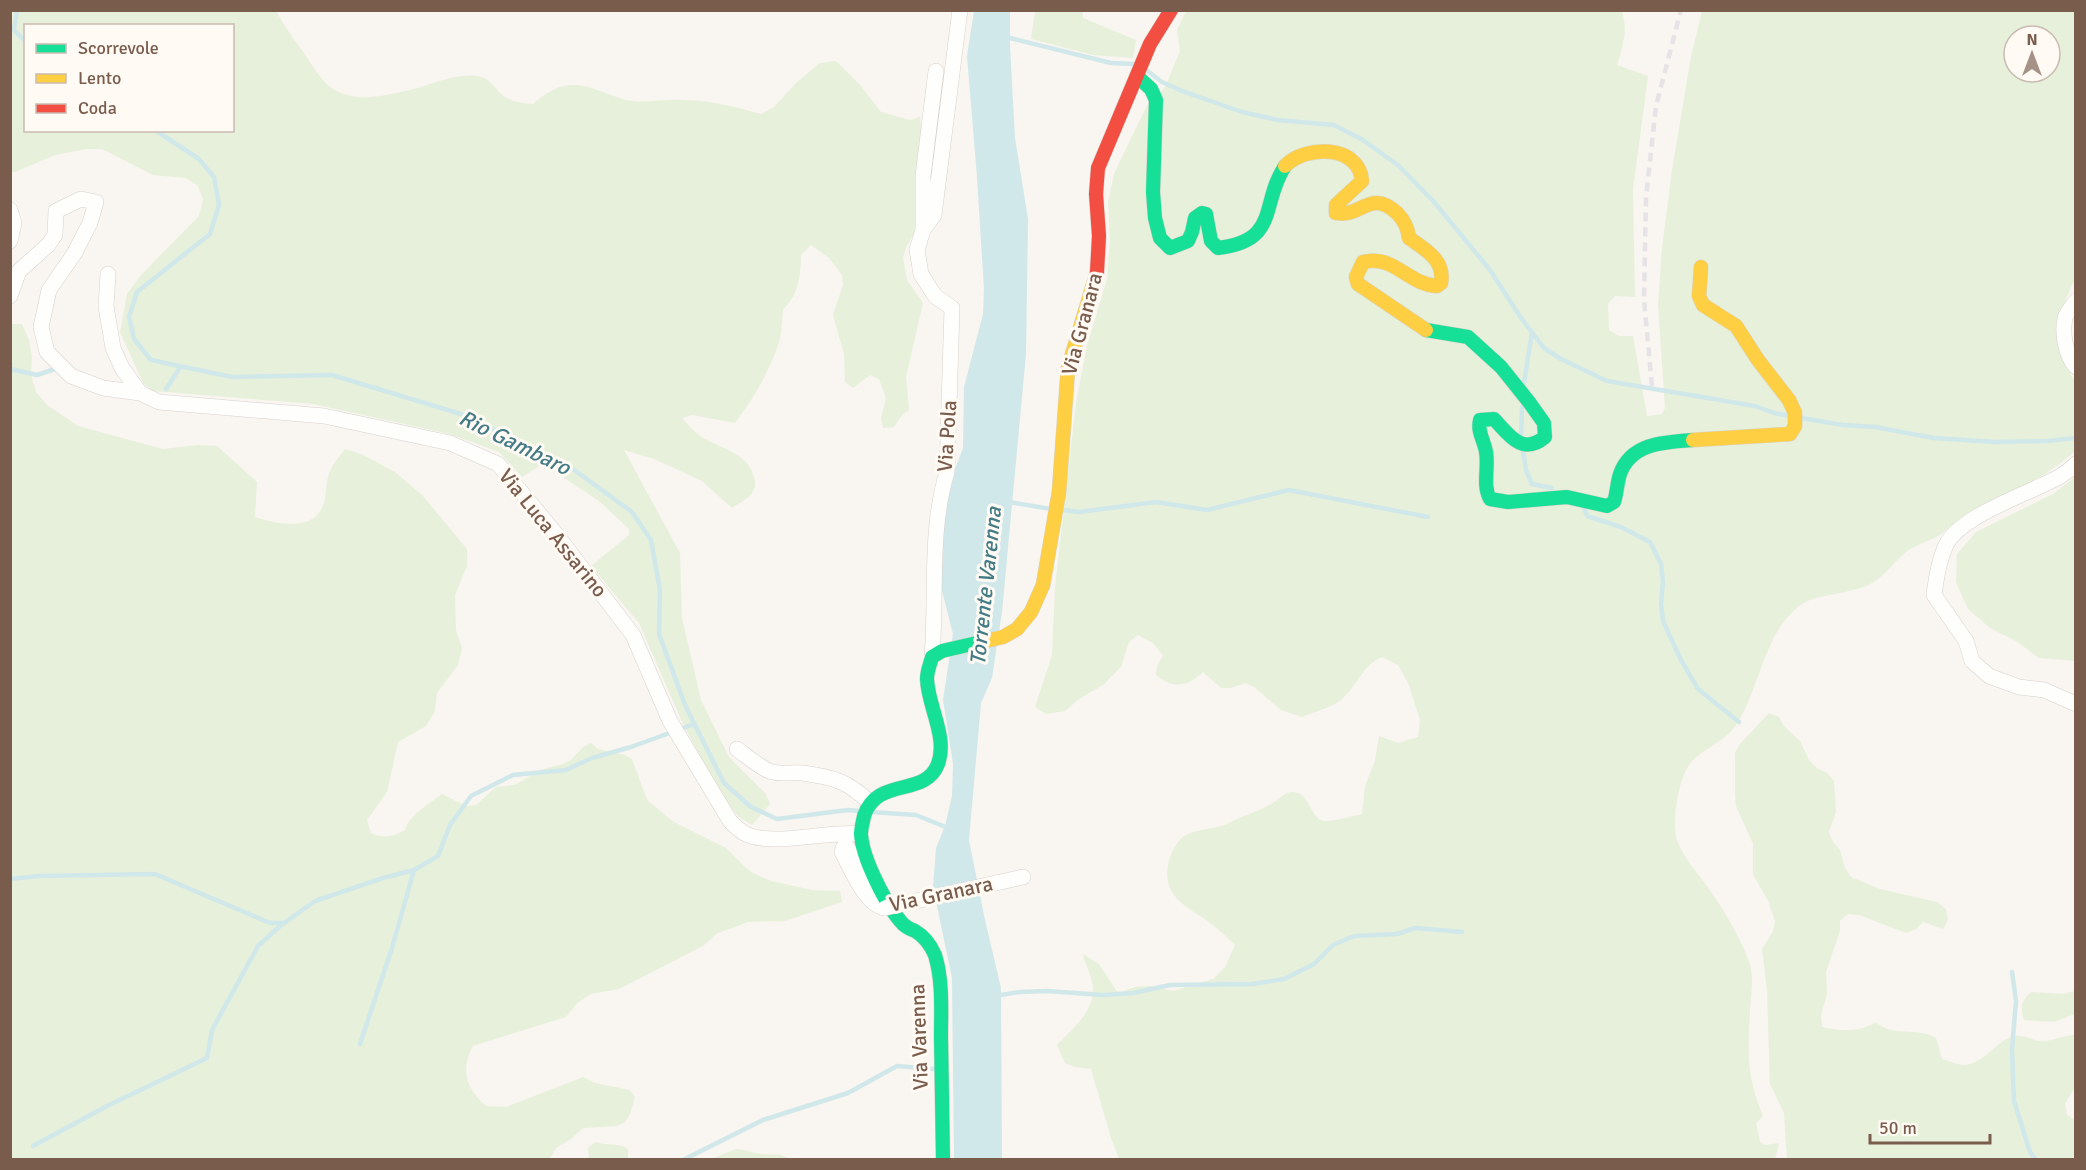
<svg xmlns="http://www.w3.org/2000/svg" width="2086" height="1170" viewBox="0 0 2086 1170" font-family="Signika,sans-serif">
<style>
.green{fill:#e7f0db;fill-rule:evenodd}
.water{fill:#d0e8ea}
.lines{fill:none;stroke-linecap:round;stroke-linejoin:round}
.stream{stroke:#d0e8ea;stroke-width:4.5}
.street-casing{stroke:#d7d1cb;stroke-width:16}
.fast-casing{stroke:#d9d2cb;stroke-width:15}
.slow-casing{stroke:#d9d2cb;stroke-width:15}
.jam-casing{stroke:#d9d2cb;stroke-width:15}
.street{stroke:#fefefd;stroke-width:15}
.fast{stroke:#16e098;stroke-width:14}
.slow{stroke:#ffcf43;stroke-width:14}
.jam{stroke:#f24e42;stroke-width:14}
.rail{stroke:#e6e3e7;stroke-width:4.5;stroke-dasharray:9 6;stroke-linecap:butt}
.street-bridge-casing{stroke:#d7d1cb;stroke-width:16;stroke-linecap:butt}
.street-bridge{stroke:#fefefd;stroke-width:15}
.labels{text-anchor:middle;stroke-width:6;stroke-linejoin:round;paint-order:stroke}
.street-label{font-size:21px;fill:#7a5c4d;stroke:#fffaf3}
.water-label{font-size:22px;font-style:italic;fill:#437c86;stroke:#fffaf3}
</style>
<rect width="100%" height="100%" fill="#f9f5f0"/>
<!-- green -->
<path class="green" d="M 1082,10 L 1083,18 L 1136,40 L 1133,58 L 1093,55 L 1031,39 L 1035,11 Z
M 11,11 L 276,11 C 284,26 294,39 304,53 C 312,65 321,81 333,89 C 356,103 385,96 410,90 C 432,85 453,73 477,76 C 490,78 494,87 502,95 C 511,102 522,103 533,104 C 545,93 557,85 574,85 C 594,85 612,98 632,101 C 649,103 666,99 683,100 C 709,100 736,107 761,114 L 774,107 L 796,83 L 820,63 L 836,61 L 860,85 L 881,112 L 910,120 L 920,117 L 922,136 L 916,230 L 906,248 L 903,258 L 907,280 L 923,303 L 906,377 L 909,410 L 902,415 L 894,427 L 883,428 L 881,418 L 886,398 L 879,379 L 870,375 L 853,388 L 845,382 L 844,354 L 833,315 L 843,285 L 842,275 L 829,258 L 811,245 L 801,255 C 801,274 798,297 783,309 C 782,320 782,332 779,342 C 770,371 753,399 735,423 L 692,415 L 682,418 C 686,422 690,428 695,432 C 713,448 747,449 754,477 C 759,494 745,500 732,508 L 702,481 L 654,459 L 624,450 L 680,553 L 682,618 L 701,700 L 729,757 L 766,794 L 770,804 L 752,825 L 739,817 L 722,797 L 683,724 L 639,623 L 591,566 L 629,535 L 629,529 L 599,501 L 543,464 L 522,477 L 499,452 L 450,434 L 313,404 L 153,391 L 143,383 L 120,332 L 127,294 L 141,275 L 199,216 L 203,200 L 198,186 L 186,178 L 153,175 L 102,149 L 86,149 L 55,155 L 15,172 L 11,172 ZM 26,26 L 232,26 L 232,130 L 26,130 Z
M 1186,11 L 1622,11 C 1628,31 1623,45 1617,65 L 1648,76 L 1633,189 L 1635,297 L 1615,296 L 1608,304 L 1609,330 L 1619,336 L 1633,336 L 1647,416 L 1662,414 L 1665,408 L 1658,304 L 1662,248 L 1672,170 L 1691,57 L 1702,11 L 2075,11 L 2075,279 L 2068,294 L 2058,321 L 2057,341 L 2062,361 L 2075,381 L 2075,451 C 2039,484 1997,498 1956,523 C 1949,527 1944,533 1938,536 C 1929,541 1918,544 1909,550 C 1896,559 1886,575 1872,583 C 1852,595 1815,593 1799,606 C 1761,637 1761,690 1734,728 C 1724,741 1706,748 1694,759 C 1679,772 1671,821 1677,840 C 1682,855 1695,870 1704,882 C 1722,907 1740,935 1750,965 C 1754,979 1751,996 1750,1010 C 1748,1052 1746,1076 1763,1116 L 1756,1123 L 1760,1142 L 1765,1145 L 1779,1143 L 1775,1159 L 1119,1159 L 1111,1138 L 1091,1069 L 1075,1067 L 1065,1063 L 1057,1045 C 1074,1027 1098,1009 1092,981 C 1090,972 1085,964 1083,954 L 1099,964 L 1118,993 L 1135,987 L 1150,986 L 1173,991 L 1213,979 L 1225,967 L 1235,945 C 1229,940 1224,934 1218,929 C 1192,907 1157,900 1170,857 C 1173,850 1178,839 1186,835 C 1199,828 1215,830 1229,823 C 1244,815 1260,812 1274,802 C 1281,797 1285,792 1294,792 C 1311,794 1310,821 1326,821 C 1337,821 1351,816 1362,814 L 1365,786 L 1375,761 L 1379,736 L 1398,743 L 1418,737 L 1420,720 L 1409,685 L 1398,665 L 1382,657 C 1364,665 1359,681 1346,695 C 1336,707 1316,711 1302,717 L 1281,710 L 1254,687 L 1246,683 L 1231,688 L 1221,688 L 1203,672 C 1188,686 1174,690 1156,675 L 1157,667 L 1163,655 L 1153,643 L 1138,635 L 1129,642 L 1121,667 L 1103,685 L 1079,699 L 1065,711 L 1046,714 L 1035,707 L 1052,655 L 1055,587 L 1076,403 L 1087,346 L 1107,279 L 1110,242 L 1108,202 L 1114,174 L 1147,105 L 1165,87 L 1180,51 L 1177,30 ZM 2014,36 L 2050,36 L 2050,72 L 2014,72 Z
M 10,324 L 22,324 L 29,340 L 32,357 L 31,375 L 36,392 L 47,405 L 78,426 L 163,449 L 198,445 L 217,446 L 257,482 L 255,517 C 274,523 308,532 321,510 C 327,500 325,488 328,477 C 331,466 338,458 345,449 L 361,454 L 395,472 L 422,495 L 467,549 L 467,566 L 455,595 L 456,630 L 462,648 L 458,665 L 437,693 L 435,711 L 426,726 L 398,742 L 387,792 L 367,820 L 371,833 C 384,839 393,837 405,830 C 409,815 429,804 442,794 L 466,806 L 476,805 L 496,787 L 514,785 L 522,781 L 537,771 L 563,764 L 571,760 L 583,747 L 591,743 L 598,749 L 625,755 L 632,759 L 647,800 L 674,822 L 726,848 L 745,867 L 753,873 L 771,881 L 812,890 L 840,891 L 842,902 L 785,921 L 748,922 L 718,933 L 703,946 L 619,989 L 591,994 L 577,1003 L 566,1017 L 473,1046 C 460,1071 466,1088 486,1106 L 506,1107 L 583,1077 L 595,1083 L 630,1090 L 635,1097 L 630,1114 L 625,1122 L 617,1126 L 583,1128 L 571,1139 L 556,1148 L 550,1159 L 11,1159 Z
M 2075,477 L 2076,661 L 2039,658 L 2016,641 L 1990,628 L 1968,609 L 1956,582 L 1957,554 L 1976,532 L 2053,494 Z
M 1769,713 L 1779,717 L 1784,726 L 1800,741 L 1809,760 L 1817,768 L 1827,773 L 1834,781 L 1836,812 L 1829,832 L 1833,842 L 1840,850 L 1845,868 L 1851,877 L 1880,889 L 1937,902 L 1946,909 L 1948,920 L 1943,929 L 1923,922 L 1916,929 L 1906,933 L 1859,915 L 1848,914 L 1840,921 L 1840,931 L 1826,972 L 1827,994 L 1821,1015 L 1822,1027 C 1841,1031 1859,1033 1876,1022 C 1893,1038 1916,1026 1936,1038 L 1942,1059 C 1949,1061 1958,1065 1964,1065 C 1988,1063 1995,1039 2016,1036 C 2024,1035 2032,1040 2039,1041 C 2051,1042 2068,1034 2075,1035 L 2075,1087 L 2065,1104 L 2067,1115 L 2075,1120 L 2075,1159 L 1787,1159 L 1784,1113 L 1770,1084 L 1767,991 L 1762,949 L 1773,931 L 1775,921 L 1768,901 L 1753,874 L 1753,844 L 1736,806 L 1735,795 L 1735,753 L 1740,744 Z
M 2075,991 L 2075,1014 L 2054,1022 L 2024,1020 C 2020,1007 2021,1001 2031,992 L 2064,994 Z
M 595,1142 C 607,1146 618,1142 628,1149 L 628,1159 L 589,1159 L 588,1148 Z
M 736,1149 C 745,1149 752,1153 761,1154 C 776,1155 776,1152 791,1159 L 711,1159 Z"/>
<!-- water -->
<path class="water" d="M 974,11 L 1010,11 L 1010,46 L 1015,138 L 1028,219 L 1026,354 L 1002,612 L 992,678 L 981,703 L 969,840 L 985,920 L 1001,988 L 1002,1159 L 954,1159 L 952,978 L 933,887 L 936,848 L 945,826 L 952,796 L 953,764 L 943,700 L 953,634 L 942,591 L 940,532 L 952,477 L 963,448 L 964,387 L 983,314 L 984,289 L 977,177 L 967,56 Z"/>
<g class="lines">
<!-- stream -->
<path class="stream" d="M 17,10 L 14,30 L 26,42
M 1006,37 L 1111,63 L 1135,64
M 1145,69 L 1162,82 L 1182,91 L 1242,112 L 1278,120 L 1334,125 L 1363,140 L 1399,166 L 1434,202 L 1490,270 L 1521,318 L 1544,348 L 1561,359 L 1607,381 L 1755,406 L 1774,413 L 1790,416
M 155,130 L 199,159 L 214,177 L 219,205 L 210,234 L 137,292 L 129,317 L 134,339 L 151,360 L 232,377 L 332,375 L 461,414 L 566,464 L 632,512 L 651,540 L 660,590 L 659,634 L 685,705 L 724,783 L 751,807 L 777,819 L 848,810 L 861,811
M 10,369 L 37,375 L 55,369
M 1524,383 L 1532,332
M 166,389 L 181,366
M 1801,418 L 1843,425 L 1875,427 L 1934,438 L 1994,442 L 2047,441 L 2076,438
M 1521,437 L 1522,407
M 1523,451 L 1526,470 L 1532,484 L 1552,488
M 1009,502 L 1051,509
M 1584,508 L 1587,516 L 1621,527 L 1650,542 L 1661,564 L 1663,582 L 1661,604 L 1663,621 L 1681,660 L 1698,689 L 1739,722
M 1062,510 L 1079,512 L 1156,502 L 1207,510 L 1289,490 L 1428,517
M 872,812 L 916,815 L 948,828
M 10,879 L 39,876 L 155,874 L 270,923 L 283,923
M 2012,972 L 2016,1001 L 2012,1049 L 2014,1101 L 2030,1152 L 2036,1160
M 995,996 L 1019,992 L 1047,991 L 1103,995 L 1133,993 L 1170,985 L 1253,984 L 1284,979 L 1314,964 L 1333,945 L 1354,936 L 1397,934 L 1415,928 L 1462,932
M 360,1044 L 392,948 L 414,870
M 33,1146 L 107,1106 L 207,1058 L 212,1030 L 258,946 L 280,926 L 315,901 L 383,878 L 414,870 L 438,856 L 450,825 L 471,796 L 513,775 L 566,770 L 592,758 L 631,747 L 694,724
M 683,1160 L 763,1120 L 848,1093 L 897,1066 L 935,1069"/>
<!-- street casing -->
<g class="street-casing">
<path id="street" d="M 10,210 L 14,223 L 10,241
M 923,230 L 923,176 L 936,71
M 108,274 L 106,306 L 113,348 L 122,368 L 140,393 L 159,402 L 324,416 L 450,443 L 498,464 L 556,534 L 633,635 L 670,721 L 730,821 C 734,825 739,830 744,833 C 771,848 828,830 861,834
M 10,296 L 19,271 L 48,245 L 55,235 L 56,211 L 81,199 L 96,202 L 90,223 L 74,254 L 49,290 L 41,327 L 47,352 L 71,376 L 103,388 L 140,393
M 2076,301 C 2072,306 2067,312 2065,318 C 2062,333 2065,355 2076,367
M 2076,464 C 2064,476 2051,481 2036,488 C 2011,500 1959,519 1946,545 C 1939,560 1936,579 1934,595 L 1966,641 L 1972,661 L 1989,676 L 2019,687 L 2044,690 L 2076,704
M 932,657 C 937,595 929,531 947,472 L 952,308 L 935,296 L 921,274 L 917,250 L 923,230 L 934,215 L 960,10
M 737,749 C 747,756 758,766 769,771 C 780,775 790,772 802,773 C 833,777 848,781 870,803
M 996,883 L 1023,877
M 873,884 L 866,879 L 847,847 L 843,848 L 842,852 C 850,867 866,906 885,908"/>
</g>
<!-- fast casing -->
<g class="fast-casing">
<path id="fast" d="M 1138,77 L 1151,89 L 1156,100 L 1153,192 L 1155,218 L 1160,238 L 1170,248 L 1188,241 L 1192,232 L 1195,218 L 1202,213 L 1206,214 L 1211,241 L 1218,248 C 1280,241 1260,204 1285,166
M 1426,330 L 1468,337 L 1501,367 L 1529,402 L 1544,423 L 1545,437 C 1522,456 1509,435 1494,419 L 1480,420 C 1477,432 1484,440 1486,452 C 1489,468 1482,484 1490,499 L 1508,502 L 1567,497 L 1607,506 L 1614,502 C 1617,493 1617,483 1620,474 C 1631,443 1664,442 1693,440
M 943,1160 C 942,1119 942,1078 941,1037 C 941,1010 943,981 935,955 C 931,946 924,936 915,931 C 910,929 907,928 903,924 C 887,907 862,858 861,834 C 861,828 863,822 864,816 C 877,776 925,798 938,764 C 948,737 928,707 927,679 C 927,671 930,665 932,657 L 942,651 L 981,642"/>
</g>
<!-- slow casing -->
<g class="slow-casing">
<path id="slow" d="M 1285,166 C 1305,145 1359,144 1362,181 L 1336,205 L 1336,213 C 1361,218 1370,188 1397,213 C 1404,220 1408,228 1409,238 C 1426,250 1445,260 1441,283 L 1437,286 C 1407,284 1394,254 1363,262 L 1356,277 L 1358,284 L 1426,330
M 1693,440 L 1790,434 L 1795,426 L 1795,413 L 1789,400 L 1758,360 L 1736,326 L 1703,305 L 1699,296 L 1701,267
M 981,642 L 1003,637 L 1017,629 L 1031,612 L 1043,585 L 1059,492 L 1068,368 L 1097,272"/>
</g>
<!-- jam casing -->
<g class="jam-casing">
<path id="jam" d="M 1097,272 L 1099,236 L 1096,194 L 1098,168 L 1150,44 L 1171,10"/>
</g>
<!-- street -->
<use href="#street" class="street"/>
<!-- fast -->
<use href="#fast" class="fast"/>
<!-- slow -->
<use href="#slow" class="slow"/>
<!-- jam -->
<use href="#jam" class="jam"/>
<!-- rail -->
<path class="rail" d="M 1652,386 L 1644,300 L 1646,198 L 1656,106 L 1681,10"/>
<!-- street-bridge casing -->
<g class="street-bridge-casing">
<path id="street-bridge" d="M 885,908 L 996,883"/>
</g>
<!-- street-bridge -->
<use href="#street-bridge" class="street-bridge"/>
</g>
<g class="labels">
<!-- street labels -->
<g class="street-label">
<text transform="translate(1082 324) rotate(-75)" y="7">Via Granara</text>
<text transform="translate(947 436) rotate(-86)" y="7">Via Pola</text>
<text transform="translate(553 533) rotate(51)" y="7">Via Luca Assarino</text>
<text transform="translate(941 894) rotate(-12)" y="7">Via Granara</text>
<text transform="translate(919 1037) rotate(-92)" y="7">Via Varenna</text>
</g>
<!-- water labels -->
<g class="water-label">
<text transform="translate(515 442) rotate(26)" y="8">Rio Gambaro</text>
<text transform="translate(985 586) rotate(-84)" y="8">Torrente Varenna</text>
</g>
</g>
<!-- border -->
<rect width="2086" height="1170" fill="none" stroke="#7a5c4d" stroke-width="24"/>
<!-- legend -->
<rect x="24" y="24" width="210" height="108" fill="#fffaf3" stroke="#cabbb1" stroke-width="1.5"/>
<rect x="36" y="44" width="30" height="9" fill="#16e098" stroke="#cabbb1" stroke-width="1.5"/>
<text x="78" y="54" font-size="18" fill="#7a5c4d">Scorrevole</text>
<rect x="36" y="74" width="30" height="9" fill="#ffcf43" stroke="#cabbb1" stroke-width="1.5"/>
<text x="78" y="84" font-size="18" fill="#7a5c4d">Lento</text>
<rect x="36" y="104" width="30" height="9" fill="#f24e42" stroke="#cabbb1" stroke-width="1.5"/>
<text x="78" y="114" font-size="18" fill="#7a5c4d">Coda</text>
<!-- north arrow -->
<g transform="translate(2032 54)"><circle r="28" fill="#fffaf3" stroke="#cabbb1" stroke-width="1.5"/>
<path d="M0-4.5L10 22L0 15L-10 22Z" fill="#a69286"/>
<text y="-9" font-size="16" font-weight="bold" text-anchor="middle" fill="#7a5c4d">N</text>
</g>
<!-- scale -->
<path d="M1870 1134v9h120v-9" fill="none" stroke="#7a5c4d" stroke-width="3"/>
<text x="1879" y="1134" font-size="18" fill="#7a5c4d" stroke="#fffaf3" stroke-width="4.5" paint-order="stroke">50 m</text>
</svg>
